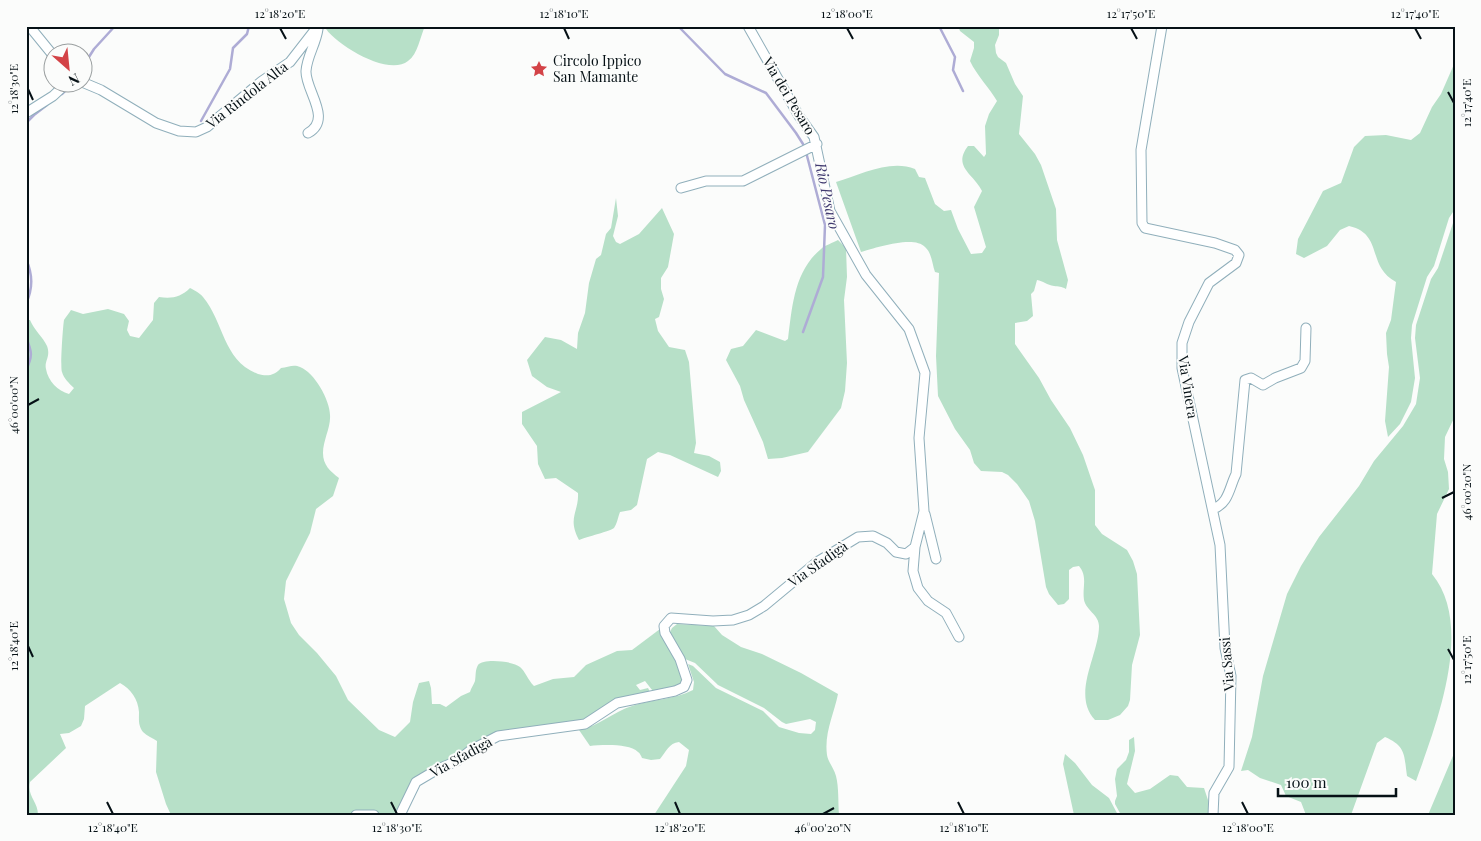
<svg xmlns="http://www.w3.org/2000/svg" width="1481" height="841" viewBox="0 0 1481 841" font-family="'Playfair Display',serif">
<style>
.green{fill:#b7e0c8}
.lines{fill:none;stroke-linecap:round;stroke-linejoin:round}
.stream{stroke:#aeacd5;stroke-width:2.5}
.street-casing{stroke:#90afbb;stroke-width:11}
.street{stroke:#fff;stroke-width:9}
.ticks{fill:none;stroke:#061116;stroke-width:2}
.labels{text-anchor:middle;stroke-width:4;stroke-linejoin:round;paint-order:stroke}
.poi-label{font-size:14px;fill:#061116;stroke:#fbfcfb;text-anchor:start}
.street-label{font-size:14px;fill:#061116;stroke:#fbfcfb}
.water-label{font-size:15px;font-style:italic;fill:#423b70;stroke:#fbfcfb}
.neatline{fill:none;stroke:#061116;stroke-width:2}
.ticks-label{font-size:12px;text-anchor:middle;fill:#061116}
</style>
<rect width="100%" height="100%" fill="#fbfcfb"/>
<!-- green -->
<path class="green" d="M 324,26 L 425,26 C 420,37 418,54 408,61 C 388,77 334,44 324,26 Z
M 958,26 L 999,26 L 999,35 L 995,45 L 996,53 L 998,57 L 1006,63 L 1015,84 L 1023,96 L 1019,134 L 1035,154 L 1041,165 L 1056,209 L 1057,240 L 1068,280 L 1066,289 C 1061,286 1059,287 1054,286 C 1047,285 1043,281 1037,280 L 1034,291 L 1031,294 L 1033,316 L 1027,321 L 1015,323 L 1015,344 L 1039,378 L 1051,400 L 1070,428 L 1083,455 L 1095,490 L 1095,525 L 1102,534 L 1127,550 L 1133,561 L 1137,574 L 1140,635 L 1132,665 L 1130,700 L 1128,706 L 1120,715 L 1108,720 L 1095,720 C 1071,694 1099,655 1099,626 C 1099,615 1086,610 1084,600 C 1082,587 1088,577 1079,566 L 1073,567 L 1069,570 L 1069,599 L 1064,604 L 1058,605 L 1049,594 L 1046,587 L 1035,521 L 1029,501 L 1017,484 L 1008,475 L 1002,472 L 981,471 L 974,463 L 970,450 L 955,429 L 938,396 L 936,356 L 939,273 L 935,272 C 932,264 932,253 925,247 C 914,235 875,248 861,252 L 836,182 C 860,175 890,159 915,169 L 919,177 L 925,178 L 935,204 L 944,211 L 951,210 L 958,229 L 971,254 L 982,253 L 986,247 L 974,207 L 982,191 C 974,174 952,167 968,146 L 974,146 L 984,157 L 986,154 L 985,126 L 989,114 L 997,101 C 989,87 977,76 970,61 L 974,48 L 974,42 L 960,31 Z
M 1455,62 L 1455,209 L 1449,218 L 1434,266 L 1427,277 L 1412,325 L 1411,338 L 1415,378 L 1411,402 L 1400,424 L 1388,437 L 1385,421 L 1389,367 L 1387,354 L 1386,333 L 1391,320 L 1396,282 C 1366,266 1384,234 1349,226 L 1340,230 L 1327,246 L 1304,258 L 1296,254 L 1298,239 L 1323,191 L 1341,183 L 1354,147 L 1365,136 L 1386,135 L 1411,140 L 1420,133 L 1432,107 L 1441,94 Z
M 616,198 L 618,216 L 613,236 L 616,242 L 620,244 L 639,234 L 662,208 L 674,234 L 668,267 L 661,278 L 661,289 L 664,299 L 659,317 L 655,319 L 658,331 L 669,347 L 685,350 L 689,362 L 696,443 L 694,453 L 709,456 L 720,462 L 721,471 L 718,477 L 670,455 L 658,452 L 647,459 L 637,505 L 631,510 L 620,512 C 618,517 617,524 614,528 C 611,531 586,537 579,540 C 567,518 579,512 578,493 L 556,478 L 545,479 L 538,464 L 537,446 L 522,424 L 522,412 L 561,392 L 547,387 L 532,376 L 527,360 L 545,337 L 561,340 L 577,349 L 578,333 L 585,313 L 589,283 L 596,259 L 601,255 L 606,234 L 611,228 Z
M 1455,217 L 1455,416 L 1445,437 L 1444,459 L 1448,472 L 1449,489 L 1437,514 L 1432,574 C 1475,626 1436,725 1416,781 L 1407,776 C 1404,755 1406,746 1385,737 L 1377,743 L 1351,815 L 1306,815 L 1301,802 L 1286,796 L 1281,785 L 1260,778 L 1248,770 L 1241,771 L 1252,737 L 1263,676 L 1287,594 L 1301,566 L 1319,537 L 1359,486 L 1374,461 L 1403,426 L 1416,404 L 1420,378 L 1415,338 L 1416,325 L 1431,279 L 1438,268 Z
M 838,240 L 846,248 L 847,277 L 844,300 L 847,363 L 845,391 L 841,408 L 808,452 L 782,458 L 768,459 L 763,442 L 744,400 L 740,386 L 726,360 L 731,349 L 743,346 L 756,330 L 785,341 L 788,339 C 792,308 794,271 821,249 C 825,245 833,243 838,240 Z
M 190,288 C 194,290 200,293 203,297 C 224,322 223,361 258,374 C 268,377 275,375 281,368 C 288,367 294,364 300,367 C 314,372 330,400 330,415 C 331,427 323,440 323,453 C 323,465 330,471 339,478 L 333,496 L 316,509 L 310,533 L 286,581 L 284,599 L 291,623 L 299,635 L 317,653 L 336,676 L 348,700 L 379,730 L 395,737 L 410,722 L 413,702 L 419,683 L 429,681 L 431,688 L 432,704 L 440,704 L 446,707 L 461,696 L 470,692 C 471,688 474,684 475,681 C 476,676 475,670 478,665 C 483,658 513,661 520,667 C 525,671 528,680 534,686 L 553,679 L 574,677 L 586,665 L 617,651 L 632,650 L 664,626 L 678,656 L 684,687 L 656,695 L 645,681 L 636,685 L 640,690 L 648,688 L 652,696 L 624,703 L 598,718 L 505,735 L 425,775 L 399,815 L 171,815 L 166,804 L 156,772 L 157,741 C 153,738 147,736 143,732 C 138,725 139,720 139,712 C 138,699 131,689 120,683 L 85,706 L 84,719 L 81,726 L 69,733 L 60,734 L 66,748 L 30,782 C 27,797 38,801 38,815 L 26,815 L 26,320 L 30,320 C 34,330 43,337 47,346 C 51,357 44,361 46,369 C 48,381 58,391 69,394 L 74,388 C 69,383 64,379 62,372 C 60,368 63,325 64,320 C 66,317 69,313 71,310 L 83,314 L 108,309 L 124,314 L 129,321 L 127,330 L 130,336 L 139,338 L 153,320 L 154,303 L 159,297 C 172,299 181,297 190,288 Z
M 677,624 L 714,626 L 722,635 L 741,647 L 762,654 L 801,673 L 838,694 C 834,714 824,733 827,755 C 828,762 834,768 836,776 C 839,788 838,802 839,815 L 654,815 L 686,766 L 689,750 L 679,742 C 669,743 666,752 660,759 L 651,760 L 642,758 C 641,756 640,753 638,752 C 629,743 601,745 590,746 L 579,730 C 599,726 613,712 632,706 C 652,699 674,700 693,690 L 694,682 L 688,664 L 693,666 L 716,688 L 763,711 L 779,727 L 799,733 L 811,734 L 815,730 L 816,722 L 810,719 L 786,724 L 782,722 L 764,708 L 718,685 L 695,663 L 685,659 L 670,632 L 672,628 Z
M 1134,737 L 1135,751 L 1127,784 L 1135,793 L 1150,789 L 1170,775 L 1178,776 L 1187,787 L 1204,788 L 1213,815 L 1121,815 L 1115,804 L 1115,801 L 1117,796 L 1115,779 L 1117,769 L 1126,760 L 1129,752 L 1129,740 Z
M 1455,751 L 1455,815 L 1428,815 Z
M 1065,754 L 1075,763 L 1092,785 L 1109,798 L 1118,815 L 1074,815 L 1063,764 Z"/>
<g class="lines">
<!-- stream -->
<path class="stream" d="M 678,26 L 725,74 L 766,93 L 796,133 L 803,144
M 939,26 L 955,57 L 953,70 L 963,91
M 82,68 L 94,49 L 115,26
M 62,94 L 73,83
M 201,121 L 230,69 L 233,48 L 247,34 L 249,26
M 26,123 L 34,115 L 47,105
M 26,259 C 33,275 33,288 26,304
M 803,332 L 823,277 L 825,225 L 806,152
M 26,337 C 32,352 33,356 26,370"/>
<!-- street casing -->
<g class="street-casing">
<path id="street" d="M 1162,26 L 1141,150 L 1142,223 L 1145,228 L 1215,243 L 1235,250 L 1239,255 L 1236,263 L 1209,283 L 1189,322 L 1182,343 L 1182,368 L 1220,545 L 1225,648 L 1231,676 L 1229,767 L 1214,793 L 1213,815
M 30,27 L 52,54
M 82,82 L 101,90 L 156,123 L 179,131 L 196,132 L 207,127 L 262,81 L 290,62 L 318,26
M 26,113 L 53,96 L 68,82
M 308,133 C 333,119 305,90 306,71 C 307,56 316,44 318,29
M 681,188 L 706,181 L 743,181 L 817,144
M 1213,509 C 1229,503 1229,488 1236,474 L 1245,380 L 1251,378 L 1263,385 L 1275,378 L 1301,368 L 1305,361 L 1306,328
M 925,514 L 936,559
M 915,547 L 913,571 L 918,588 L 928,601 L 946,613 L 959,637
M 356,815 L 374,815
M 400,815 L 416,782 L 438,769 L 457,761 L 471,750 L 498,736 L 585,724 L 617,703 L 675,691 L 684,687 L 687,680 L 680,659 L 665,633 L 664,626 L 671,618 L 713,621 L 733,620 L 749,615 L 764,606 L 817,562 L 858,537 L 873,536 L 887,543 L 896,552 L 906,554 L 915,547 L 924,511 L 919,438 L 925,373 L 909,329 L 866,275 L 830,211 L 814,137 L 799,116 L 748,26"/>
</g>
<!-- street -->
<use href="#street" class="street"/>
</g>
<!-- ticks -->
<path class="ticks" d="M 280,28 L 286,39M 564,28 L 569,39M 847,28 L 853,39M 1131,28 L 1137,39M 1415,28 L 1421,39M 28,89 L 33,100M 1448,92 L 1454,103M 28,405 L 39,399M 1442,498 L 1454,492M 28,646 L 33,657M 1448,649 L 1454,660M 107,802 L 113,814M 391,802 L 397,814M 675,802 L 680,814M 958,802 L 964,814M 1242,802 L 1248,814M 823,814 L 834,808"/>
<!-- icons -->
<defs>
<g id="sight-bare" transform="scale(1.35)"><path d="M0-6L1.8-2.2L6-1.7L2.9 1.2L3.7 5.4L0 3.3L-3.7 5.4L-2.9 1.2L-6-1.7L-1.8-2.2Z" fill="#d34347" stroke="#fbfcfb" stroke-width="2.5" paint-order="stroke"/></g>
</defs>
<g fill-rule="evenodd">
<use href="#sight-bare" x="539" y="69"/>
</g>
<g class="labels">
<!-- poi labels -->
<g class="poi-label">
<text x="553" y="66">Circolo Ippico<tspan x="553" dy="16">San Mamante</tspan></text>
</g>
<!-- street labels -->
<g class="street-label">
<text transform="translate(247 95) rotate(-38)" y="5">Via Rindola Alta</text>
<text transform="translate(789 96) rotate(59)" y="5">Via dei Pesaro</text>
<text transform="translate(1188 387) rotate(81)" y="5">Via Vinera</text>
<text transform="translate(818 564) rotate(-35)" y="5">Via Sfadigà</text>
<text transform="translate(1227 664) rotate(-95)" y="5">Via Sassi</text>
<text transform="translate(461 757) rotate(-29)" y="5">Via Sfadigà</text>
</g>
<!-- water labels -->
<g class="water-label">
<text transform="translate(827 196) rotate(78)" y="5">Rio Pesaro</text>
</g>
</g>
<!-- border -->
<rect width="1481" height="841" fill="none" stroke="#fbfcfb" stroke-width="55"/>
<!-- north arrow -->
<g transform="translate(68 68) rotate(153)"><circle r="24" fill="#fbfcfb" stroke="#999e9f"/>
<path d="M0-4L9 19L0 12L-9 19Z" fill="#d34347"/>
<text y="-8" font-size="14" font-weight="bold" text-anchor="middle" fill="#061116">N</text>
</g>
<!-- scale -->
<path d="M1278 788v8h118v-8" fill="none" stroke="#061116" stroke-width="2.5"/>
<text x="1286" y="788" font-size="15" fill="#061116" stroke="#fbfcfb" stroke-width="4" paint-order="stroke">100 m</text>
<rect x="28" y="28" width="1426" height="786" class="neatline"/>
<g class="ticks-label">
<text x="280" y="18">12°18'20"E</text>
<text x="564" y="18">12°18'10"E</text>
<text x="847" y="18">12°18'00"E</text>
<text x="1131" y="18">12°17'50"E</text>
<text x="1415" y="18">12°17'40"E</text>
<text transform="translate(14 89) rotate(-90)" y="4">12°18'30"E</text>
<text transform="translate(1467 103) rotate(-90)" y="4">12°17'40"E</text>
<text transform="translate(14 405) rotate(-90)" y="4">46°00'00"N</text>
<text transform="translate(1467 492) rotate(-90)" y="4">46°00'20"N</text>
<text transform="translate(14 646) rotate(-90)" y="4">12°18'40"E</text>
<text transform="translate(1467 660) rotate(-90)" y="4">12°17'50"E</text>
<text x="113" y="832">12°18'40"E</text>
<text x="397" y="832">12°18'30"E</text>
<text x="680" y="832">12°18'20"E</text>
<text x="823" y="832">46°00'20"N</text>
<text x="964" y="832">12°18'10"E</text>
<text x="1248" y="832">12°18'00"E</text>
</g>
</svg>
